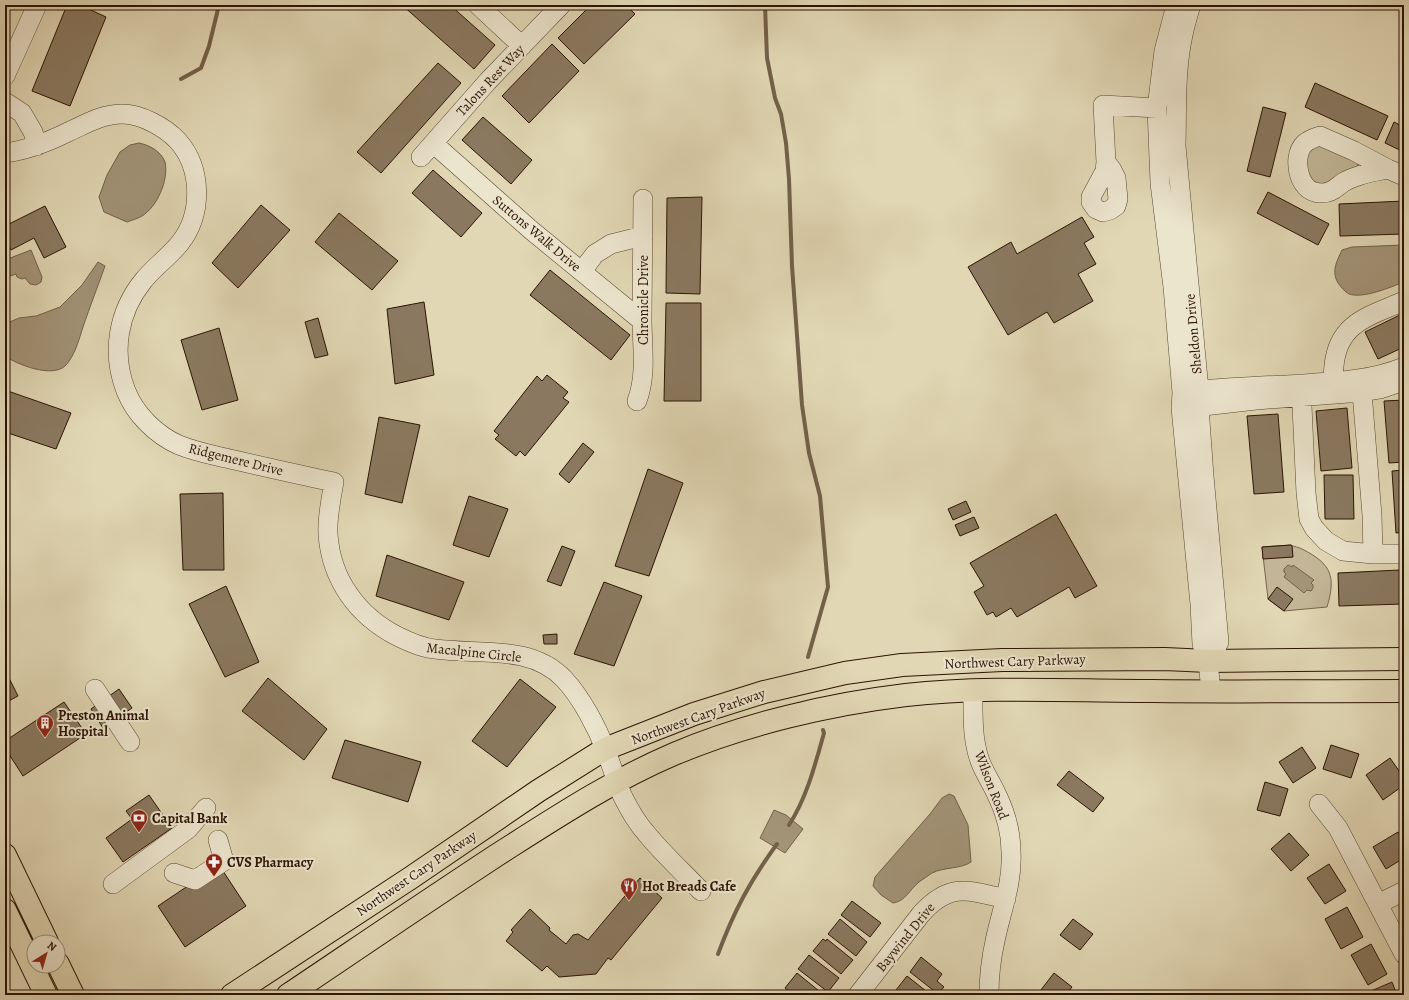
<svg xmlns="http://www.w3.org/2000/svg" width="1409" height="1000" viewBox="0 0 1409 1000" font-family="Alegreya,serif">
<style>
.green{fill:#c2b696;stroke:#77644d}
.water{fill:#a39478;stroke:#73604a}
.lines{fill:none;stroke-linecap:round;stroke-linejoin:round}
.stream{stroke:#73604a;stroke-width:4}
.building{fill:#8a7960;stroke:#2c1304}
.minor-casing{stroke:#594430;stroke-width:20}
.major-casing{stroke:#2c1304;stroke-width:24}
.minor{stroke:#ece5ce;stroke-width:19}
.major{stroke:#e1d7b4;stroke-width:22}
.labels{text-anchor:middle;stroke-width:4;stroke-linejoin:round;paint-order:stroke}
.street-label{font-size:14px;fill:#2c1304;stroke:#ece5ce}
.poi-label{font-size:14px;font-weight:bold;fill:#2c1304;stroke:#ece5ce;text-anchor:start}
</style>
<rect width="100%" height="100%" fill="#e1d7b4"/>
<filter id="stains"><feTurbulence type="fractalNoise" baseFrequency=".005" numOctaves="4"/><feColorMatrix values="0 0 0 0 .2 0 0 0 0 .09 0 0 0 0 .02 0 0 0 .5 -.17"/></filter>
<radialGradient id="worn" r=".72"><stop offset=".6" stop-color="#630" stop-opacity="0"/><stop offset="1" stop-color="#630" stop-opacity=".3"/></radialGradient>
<!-- green -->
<path class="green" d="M 1323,145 L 1357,160 L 1358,165 L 1355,170 L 1321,186 L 1307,179 L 1305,156 L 1309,149 Z
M 1291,545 C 1294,547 1299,547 1302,549 C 1332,564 1336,577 1327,607 L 1284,611 L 1268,599 L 1262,547 Z"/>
<!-- water -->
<path class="water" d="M 139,143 C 149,145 161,151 165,162 C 169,180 157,207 142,216 C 137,219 132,220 127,222 L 104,212 L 99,197 L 107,175 L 120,152 L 130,145 Z
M 1404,245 L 1404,282 C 1391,287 1363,299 1349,294 C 1345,292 1341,287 1338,283 C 1331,271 1337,261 1342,250 L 1352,247 Z
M 31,250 L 42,277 L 41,282 L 36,285 L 30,284 L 25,278 L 22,279 L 17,277 L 16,274 L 10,276 L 5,264 L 5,260 Z
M 98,262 L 105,266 C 98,286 90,306 83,327 C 79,339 75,356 65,366 C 52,378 18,365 5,356 L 5,324 L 19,318 L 36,316 L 60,307 L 82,285 Z
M 1288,565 L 1292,567 L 1293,565 L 1314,580 L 1311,583 L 1313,585 L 1313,588 L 1311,591 L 1307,590 L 1304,593 L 1284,577 L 1286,574 L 1284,572 L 1284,569 Z
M 949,794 L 954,796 L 968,825 L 971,862 C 961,869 944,867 932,873 C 928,876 923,879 919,882 C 909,890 906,901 893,903 L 881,895 L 873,886 L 875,877 L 930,814 L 942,798 Z
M 774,810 L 786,815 L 803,829 L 785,853 L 760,838 Z"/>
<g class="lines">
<!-- stream -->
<path class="stream" d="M 765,5 L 767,58 L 775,98 L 781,114 L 786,143 L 789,179 L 792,266 L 802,405 L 809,453 L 820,496 L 828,587 L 808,657
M 181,79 L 201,68 L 209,46 L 219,5
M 789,825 C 807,797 815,765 824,733 L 823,730
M 718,954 C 734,911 750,881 777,844"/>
</g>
<!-- building -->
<path class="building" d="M 67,5 L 80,5 L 106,17 L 70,106 L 32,91 Z
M 402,5 L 450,5 L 495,45 L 474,69 Z
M 591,5 L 626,5 L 635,14 L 584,64 L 558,38 Z
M 552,44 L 579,71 L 529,123 L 502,96 Z
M 438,63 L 461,83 L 381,173 L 357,152 Z
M 1315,83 L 1388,116 L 1377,140 L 1305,107 Z
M 1263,107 L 1286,113 L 1270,177 L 1247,171 Z
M 483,117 L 532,160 L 511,184 L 462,140 Z
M 1394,122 L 1404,127 L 1404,152 L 1385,143 Z
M 433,170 L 482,213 L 461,237 L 412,193 Z
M 1268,192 L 1329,224 L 1318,245 L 1257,213 Z
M 702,197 L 700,294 L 666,293 L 667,198 Z
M 1404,201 L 1404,234 L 1340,236 L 1339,204 Z
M 261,205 L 290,230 L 238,288 L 212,263 Z
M 45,206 L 66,247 L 44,258 L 34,238 L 11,250 L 5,237 L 5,226 Z
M 339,213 L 398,261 L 372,290 L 315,242 Z
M 1082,217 L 1094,237 L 1084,243 L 1096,264 L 1078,274 L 1093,301 L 1054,323 L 1047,312 L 1008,335 L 968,267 L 1011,242 L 1017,254 Z
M 550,270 L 630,335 L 611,360 L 530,295 Z
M 424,302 L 434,375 L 395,384 L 387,309 Z
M 666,303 L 701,303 L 701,401 L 664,401 Z
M 1404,313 L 1404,347 L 1378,359 L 1365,332 Z
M 318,318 L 328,355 L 315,358 L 305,322 Z
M 219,328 L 238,400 L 202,410 L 181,340 Z
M 547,375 L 568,392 L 563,398 L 569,402 L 525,456 L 520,451 L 516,456 L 495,439 L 499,435 L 494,431 L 537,376 L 542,381 Z
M 5,390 L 71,413 L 56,449 L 5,432 Z
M 1404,400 L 1404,462 L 1389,463 L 1384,401 Z
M 1347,408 L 1352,468 L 1321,471 L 1316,411 Z
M 1278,414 L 1284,492 L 1254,494 L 1247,416 Z
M 379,417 L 420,425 L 402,503 L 365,494 Z
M 583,443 L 594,452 L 569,483 L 559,474 Z
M 648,469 L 683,483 L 649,576 L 615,566 Z
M 1404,470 L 1404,532 L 1396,533 L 1392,471 Z
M 1324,475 L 1353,475 L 1354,519 L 1325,519 Z
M 223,493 L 224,570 L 183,570 L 180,494 Z
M 469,496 L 508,509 L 489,557 L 453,545 Z
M 966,501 L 971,512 L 953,520 L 948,509 Z
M 1056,514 L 1097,586 L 1075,598 L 1069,587 L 1017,617 L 1011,608 L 996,617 L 993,612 L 987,615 L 974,592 L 984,586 L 970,563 Z
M 974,517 L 979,528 L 960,536 L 955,525 Z
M 1291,545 L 1292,546 L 1293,557 L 1263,559 L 1262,547 Z
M 562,546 L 575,551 L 561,586 L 547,581 Z
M 387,555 L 464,582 L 449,620 L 376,596 Z
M 1400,570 L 1404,570 L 1404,604 L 1339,606 L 1338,573 Z
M 604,582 L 642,596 L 614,666 L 574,654 Z
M 226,586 L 259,662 L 225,677 L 189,604 Z
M 1277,587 L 1293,599 L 1284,611 L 1268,599 Z
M 557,634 L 557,644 L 544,644 L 543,635 Z
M 5,670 L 18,696 L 5,703 Z
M 268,678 L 327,729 L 304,760 L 242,711 Z
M 520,679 L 556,707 L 507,767 L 472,741 Z
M 119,689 L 132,708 L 103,728 L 91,709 Z
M 64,702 L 86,734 L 23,776 L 5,748 L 5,741 Z
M 345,740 L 421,762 L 408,802 L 332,778 Z
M 1331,745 L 1359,754 L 1351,778 L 1323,769 Z
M 1302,747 L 1316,768 L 1293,783 L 1279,762 Z
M 1390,758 L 1404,778 L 1404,785 L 1383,800 L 1366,775 Z
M 1069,771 L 1104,798 L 1093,812 L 1057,785 Z
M 1265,782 L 1288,789 L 1280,816 L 1257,810 Z
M 149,795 L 172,828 L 123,862 L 106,838 L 132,819 L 126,811 Z
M 1398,832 L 1404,841 L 1404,858 L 1386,869 L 1373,847 Z
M 1289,833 L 1309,855 L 1291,871 L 1271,849 Z
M 1329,864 L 1346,891 L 1325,904 L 1307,878 Z
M 219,865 L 246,906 L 185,947 L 158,906 Z
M 640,878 L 662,898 L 611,960 L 608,958 L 596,974 L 559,977 L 547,966 L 542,971 L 506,941 L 513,932 L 511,930 L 530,909 L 550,928 L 549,930 L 566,944 L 573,935 L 578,934 L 588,940 Z
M 852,901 L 881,923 L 870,937 L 841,915 Z
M 1347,907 L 1363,937 L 1341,949 L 1325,919 Z
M 840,919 L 867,942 L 856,956 L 828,934 Z
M 1073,919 L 1093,934 L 1080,950 L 1060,935 Z
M 823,939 L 826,941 L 827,939 L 853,960 L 841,974 L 813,951 Z
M 1371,944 L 1387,974 L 1368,985 L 1351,955 Z
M 809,955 L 839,978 L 828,992 L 798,969 Z
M 921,957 L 942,974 L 937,981 L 944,987 L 938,994 L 910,972 Z
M 797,973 L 824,995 L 794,995 L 785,988 Z
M 1054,973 L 1072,987 L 1066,995 L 1037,995 Z
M 907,976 L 931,995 L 902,995 L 896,990 Z
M 1392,982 L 1397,995 L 1372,995 L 1371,991 Z"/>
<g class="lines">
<!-- minor casing -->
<g class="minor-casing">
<path id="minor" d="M 478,5 L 522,46
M 1176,5 L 1164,51 L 1157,108 L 1160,183 L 1173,287 L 1182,393 L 1181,408 L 1200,604 L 1202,644 L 1208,661 L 1211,691
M 1191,5 C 1188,15 1185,25 1183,35 C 1175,71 1177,110 1176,146 L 1199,390 L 1199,407 L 1204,476 L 1219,642 L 1214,652 L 1208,661
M 5,76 L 37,5
M 5,102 L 22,113 L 33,132 L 37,146
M 434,144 L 531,230 L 642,321
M 5,153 C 28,150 48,142 68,132 C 86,124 102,114 122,114 C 141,114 165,127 178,141 C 202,168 203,214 180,243 C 169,257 154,267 143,281 C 118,312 111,353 126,391 C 135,414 156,435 179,445 C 196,452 213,455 230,459 C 265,467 300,475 334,482 C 331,499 327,517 328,534 C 331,580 358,616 397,636 C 409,642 422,648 435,649 C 478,655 531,644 564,679 C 581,697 597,727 606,751 C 612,766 616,782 623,797 C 629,809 637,823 646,833 C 663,854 683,872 701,891
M 421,157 L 488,81 L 561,5
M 1106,162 L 1105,171 L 1091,197 L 1091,202 L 1096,209 L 1103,212 L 1110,210 L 1116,206 L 1118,199 L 1116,178 L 1112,170 L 1106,162 L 1103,105 L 1157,108
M 1388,169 C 1379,171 1369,172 1361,175 C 1355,177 1349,179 1344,182 C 1339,185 1336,189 1331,191 C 1322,195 1309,193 1304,184 C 1299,178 1297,166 1298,158 C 1300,144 1307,140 1320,136 L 1354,151 L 1388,169 L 1404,176
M 582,271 L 595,254 L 611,244 L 643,236
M 1301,384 L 1306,493 L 1309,519 L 1314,528 L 1326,541 L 1343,551 L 1373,554 L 1404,554
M 1362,392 L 1372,515 L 1373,554
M 1186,393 L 1199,390 C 1228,388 1258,386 1287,385 C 1326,382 1368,382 1404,367
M 1333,393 C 1332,383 1333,375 1334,366 C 1338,322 1370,316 1404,301
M 637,401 C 647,374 642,347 642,319 C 642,279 643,239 643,199
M 1186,408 L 1256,400 L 1362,392 L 1380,389 L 1404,381
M 95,689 L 130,742
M 973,692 C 973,715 972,739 980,761 C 984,772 991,782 996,793 C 1005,811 1011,832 1011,852 C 1013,883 1001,911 995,941 C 991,959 989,977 989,995
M 1319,804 L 1338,828 L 1404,954
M 174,873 L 195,880 L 224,861 L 218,840
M 113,884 L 188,829 L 206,808
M 1378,904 L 1404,891
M 858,995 L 921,914 C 950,882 968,890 1006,899"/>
</g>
<!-- major casing -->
<g class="major-casing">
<path id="major" d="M 5,855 L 47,942
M 5,910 L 46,995
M 58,964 L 73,995
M 232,995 L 412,877 L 538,791 L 605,749 L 694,714 L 764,692 L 845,673 L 902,665 L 1002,660 L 1165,659 L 1208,661 L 1404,659
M 288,995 C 358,948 427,901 497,855 C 555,818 611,781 674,754 C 745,724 830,704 906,695 C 987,686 1070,691 1152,691 C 1236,692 1320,691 1404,691"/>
</g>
<!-- minor -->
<use href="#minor" class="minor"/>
<!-- major -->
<use href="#major" class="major"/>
</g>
<!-- icons -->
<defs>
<g id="building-pin" transform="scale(0.9)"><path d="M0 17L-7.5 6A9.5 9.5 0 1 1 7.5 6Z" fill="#8f2418" stroke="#ece5ce"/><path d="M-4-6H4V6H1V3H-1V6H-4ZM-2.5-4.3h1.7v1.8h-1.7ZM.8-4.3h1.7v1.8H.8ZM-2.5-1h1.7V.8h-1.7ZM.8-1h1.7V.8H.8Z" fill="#fff"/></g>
<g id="bank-pin" transform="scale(0.9)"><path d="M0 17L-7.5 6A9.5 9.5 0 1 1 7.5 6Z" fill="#8f2418" stroke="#ece5ce"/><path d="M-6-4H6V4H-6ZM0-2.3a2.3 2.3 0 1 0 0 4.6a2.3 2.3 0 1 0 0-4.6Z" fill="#fff"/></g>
<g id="pharmacy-pin" transform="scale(0.9)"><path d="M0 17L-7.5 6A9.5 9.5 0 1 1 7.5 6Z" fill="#8f2418" stroke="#ece5ce"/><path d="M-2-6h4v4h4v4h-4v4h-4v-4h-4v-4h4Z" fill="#fff"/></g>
<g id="restaurant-pin" transform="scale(0.9)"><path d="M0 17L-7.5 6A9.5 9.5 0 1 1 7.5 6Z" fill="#8f2418" stroke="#ece5ce"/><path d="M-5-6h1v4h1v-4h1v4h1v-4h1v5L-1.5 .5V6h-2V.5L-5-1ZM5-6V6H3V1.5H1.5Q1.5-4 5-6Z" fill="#fff"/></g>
</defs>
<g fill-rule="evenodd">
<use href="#building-pin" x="45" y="723"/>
<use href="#bank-pin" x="139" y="818"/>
<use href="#pharmacy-pin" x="214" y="862"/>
<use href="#restaurant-pin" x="629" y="886"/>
</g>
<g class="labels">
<!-- street labels -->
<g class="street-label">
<text transform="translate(490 80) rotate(-47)" y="5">Talons Rest Way</text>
<text transform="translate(537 233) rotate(40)" y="5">Suttons Walk Drive</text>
<text transform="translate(643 300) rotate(-90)" y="5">Chronicle Drive</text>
<text transform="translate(1193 334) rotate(-95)" y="5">Sheldon Drive</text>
<text transform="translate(236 459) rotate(14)" y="5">Ridgemere Drive</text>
<text transform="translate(474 652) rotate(6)" y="5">Macalpine Circle</text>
<text transform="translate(1015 661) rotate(-2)" y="5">Northwest Cary Parkway</text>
<text transform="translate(698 716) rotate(-20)" y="5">Northwest Cary Parkway</text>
<text transform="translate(992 785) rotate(69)" y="5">Wilson Road</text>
<text transform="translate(416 873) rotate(-34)" y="5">Northwest Cary Parkway</text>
<text transform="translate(905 937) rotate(-51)" y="5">Baywind Drive</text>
</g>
<!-- poi labels -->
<g class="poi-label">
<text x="58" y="720">Preston Animal<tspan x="58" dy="16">Hospital</tspan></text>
<text x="152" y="823">Capital Bank</text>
<text x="227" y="867">CVS Pharmacy</text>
<text x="642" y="891">Hot Breads Cafe</text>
</g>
</g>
<!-- margin -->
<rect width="1409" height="1000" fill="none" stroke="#e1d7b4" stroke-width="20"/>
<rect x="6" y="6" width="1397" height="988" fill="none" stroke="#2c1304" stroke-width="2"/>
<rect x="10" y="10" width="1389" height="980" fill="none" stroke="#2c1304"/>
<!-- north arrow -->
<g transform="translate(46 954) rotate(37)"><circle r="19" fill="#ece5ce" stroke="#9f917d"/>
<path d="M0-3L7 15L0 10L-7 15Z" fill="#8f2418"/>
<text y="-6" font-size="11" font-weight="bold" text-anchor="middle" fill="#2c1304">N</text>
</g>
<rect width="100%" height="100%" filter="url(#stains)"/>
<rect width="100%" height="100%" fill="url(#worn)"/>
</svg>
